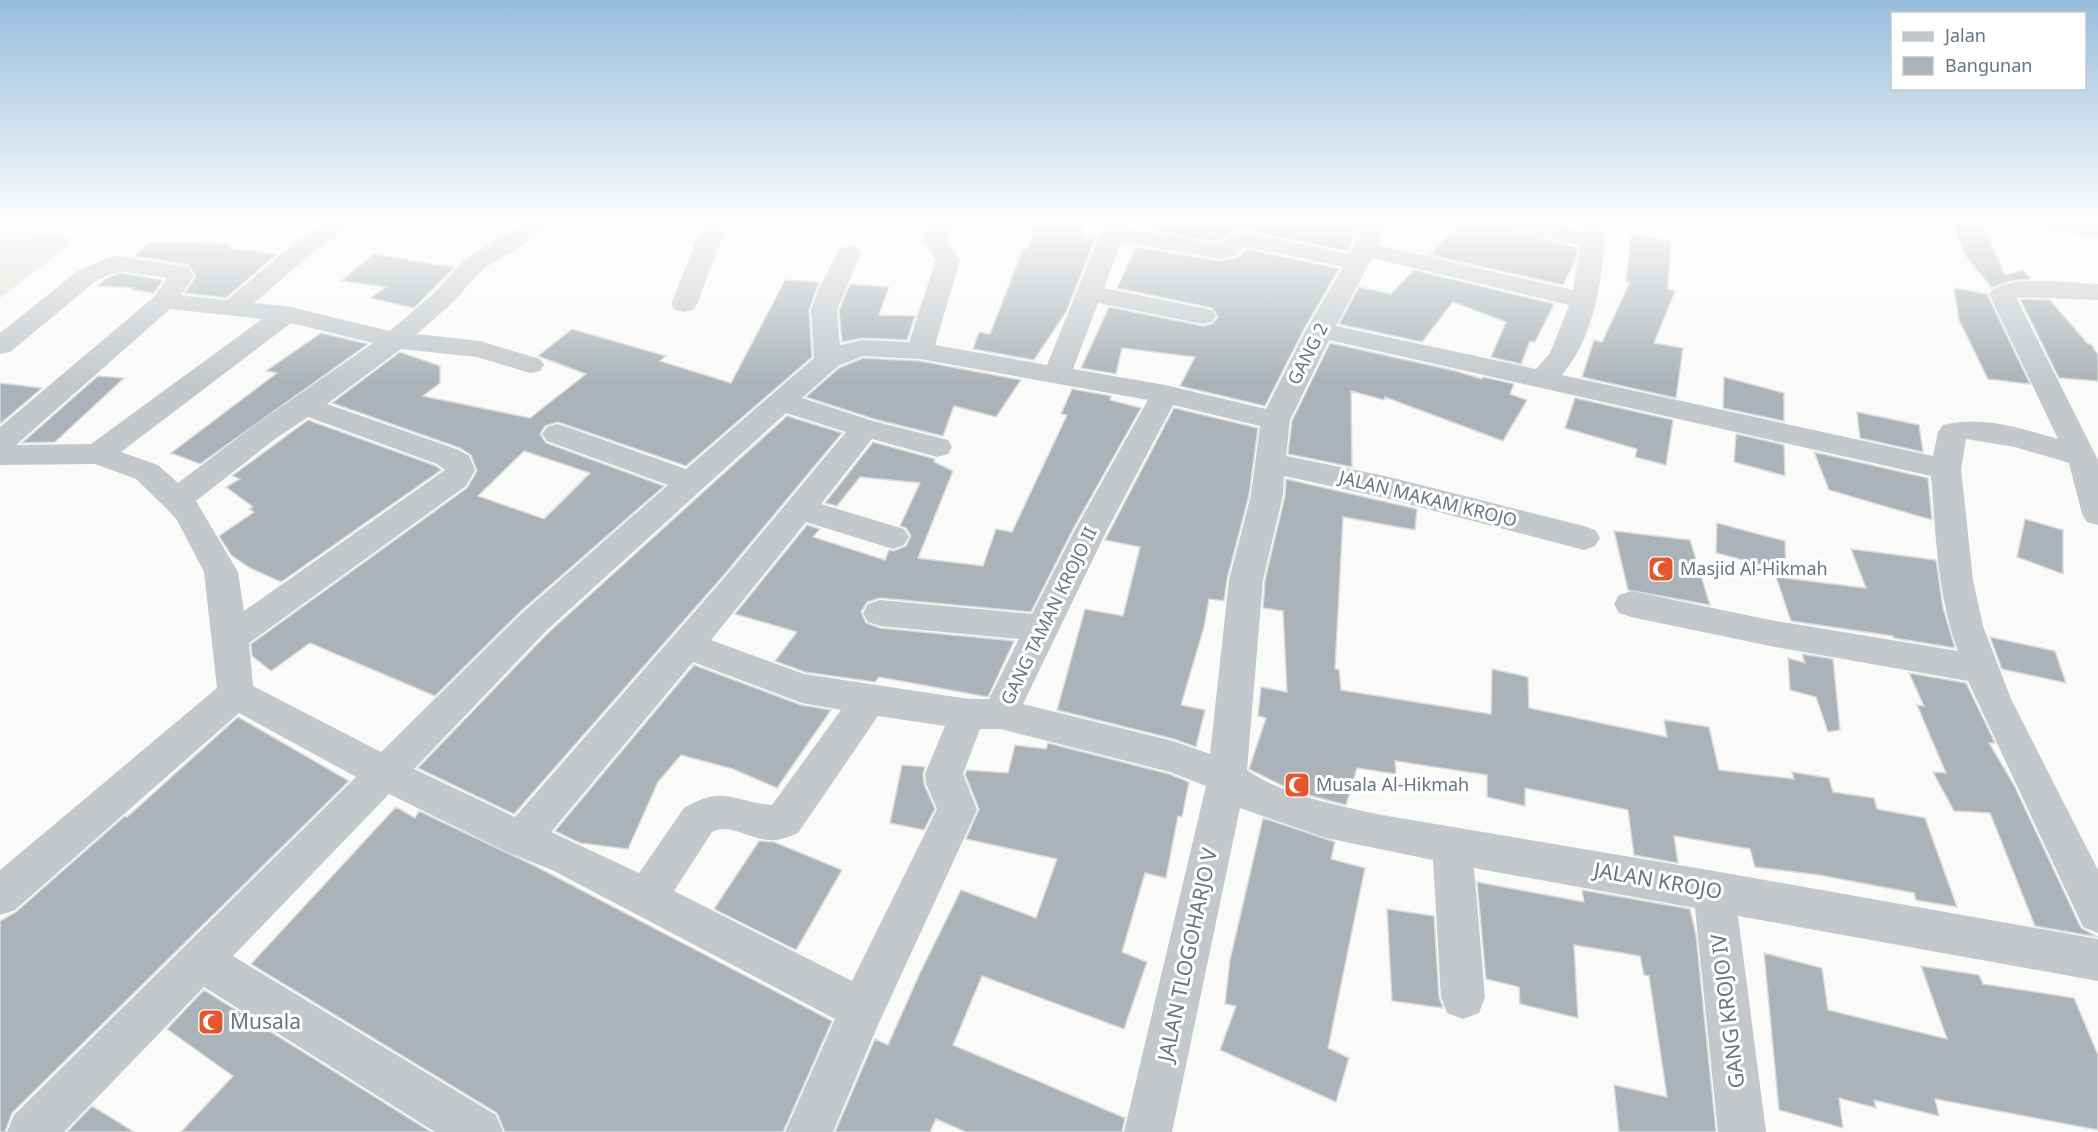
<svg xmlns="http://www.w3.org/2000/svg" width="2098" height="1132" viewBox="0 0 2098 1132" font-family="'Noto Sans',sans-serif">
<style>
.green{fill:#dadfd7}
.building{fill:#aab3b9;stroke:#dcdcda;stroke-width:1.5;fill-rule:evenodd}
.lines{fill:none;stroke-linecap:round;stroke-linejoin:round}
.street{fill:#c3c8cc;fill-rule:evenodd}
.labels{text-anchor:middle;stroke-width:6;stroke-linejoin:round;paint-order:stroke}
.street-label{font-size:18px;fill:#657683;stroke:#fff}
.poi-label{font-size:18px;fill:#657683;stroke:#fff;text-anchor:start}
.near-street-label{font-size:21px;fill:#657683;stroke:#fff}
.near-poi-label{font-size:21px;fill:#657683;stroke:#fff;text-anchor:start}
</style>
<rect width="100%" height="100%" fill="#fafaf8"/>
<!-- green -->
<path class="green" d="M 0,228 L 77,239 L 0,298 Z"/>
<!-- building -->
<path class="building" d="M 1035,224 L 1085,224 L 1082,237 L 1095,239 L 1066,312 L 1034,360 L 973,349 L 979,332 L 990,334 L 1023,249 L 1028,249 Z
M 1151,224 L 1358,224 L 1348,251 L 1246,230 L 1229,234 L 1218,242 L 1148,230 Z
M 1459,224 L 1489,224 L 1577,248 L 1576,259 L 1563,285 L 1430,255 Z
M 1953,224 L 1983,224 L 2005,275 L 2023,270 L 2031,279 L 2009,281 L 1992,288 L 1965,255 Z
M 1631,234 L 1671,241 L 1668,289 L 1675,291 L 1654,343 L 1683,348 L 1676,398 L 1582,377 L 1594,340 L 1602,342 L 1630,282 L 1626,282 Z
M 152,241 L 233,244 L 228,248 L 277,254 L 226,298 L 185,293 L 196,276 L 188,265 L 134,256 Z
M 1136,247 L 1221,261 L 1238,257 L 1248,249 L 1339,269 L 1304,329 L 1265,406 L 1180,386 L 1195,357 L 1122,348 L 1116,374 L 1081,368 L 1109,307 L 1203,326 L 1212,324 L 1218,317 L 1212,308 L 1117,288 Z
M 374,254 L 434,264 L 455,267 L 414,308 L 370,298 L 386,287 L 341,281 Z
M 1414,270 L 1554,304 L 1535,342 L 1530,341 L 1521,364 L 1491,357 L 1506,322 L 1453,302 L 1422,342 L 1339,324 L 1359,287 L 1391,294 Z
M 120,273 L 163,280 L 154,293 L 132,290 L 134,288 L 98,286 L 107,278 Z
M 785,280 L 819,282 L 809,310 L 812,357 L 686,466 L 558,422 L 545,426 L 540,434 L 546,443 L 664,486 L 521,611 L 435,696 L 310,643 L 271,671 L 252,656 L 251,644 L 467,488 L 477,471 L 471,455 L 460,448 L 332,403 L 400,352 L 440,366 L 440,383 L 423,396 L 530,418 L 586,374 L 538,356 L 572,329 L 666,356 L 660,361 L 731,383 ZM 524,451 L 590,473 L 544,519 L 478,496 Z
M 850,284 L 889,287 L 879,315 L 915,316 L 907,340 L 863,338 L 842,342 L 839,310 Z
M 1954,288 L 1987,294 L 2030,384 L 1988,379 L 1959,320 Z
M 2020,299 L 2050,300 L 2088,344 L 2091,344 L 2098,355 L 2098,381 L 2059,378 Z
M 321,333 L 368,344 L 200,464 L 171,453 L 277,373 L 266,371 Z
M 1330,343 L 1456,371 L 1482,379 L 1483,377 L 1514,384 L 1510,394 L 1527,400 L 1503,441 L 1385,397 L 1384,400 L 1351,391 L 1352,467 L 1288,454 L 1292,421 Z
M 863,358 L 920,361 L 1021,380 L 996,417 L 954,406 L 943,436 L 874,419 L 806,397 L 839,368 Z
M 98,376 L 124,378 L 55,442 L 22,443 Z
M 1724,377 L 1784,393 L 1784,421 L 1723,408 Z
M 0,383 L 42,388 L 0,424 Z
M 1072,389 L 1111,396 L 1110,400 L 1141,408 L 1073,529 L 1031,612 L 880,598 L 867,602 L 861,612 L 866,623 L 880,628 L 1014,641 L 988,697 L 879,677 L 875,682 L 805,672 L 775,661 L 797,632 L 735,614 L 807,525 L 820,529 L 813,537 L 885,560 L 889,550 L 894,551 L 906,546 L 911,536 L 906,528 L 900,526 L 920,483 L 860,477 L 837,506 L 825,503 L 873,442 L 935,459 L 934,462 L 953,471 L 918,558 L 983,566 L 996,529 L 1012,532 L 1067,415 L 1061,414 Z
M 1575,398 L 1673,420 L 1666,465 L 1635,457 L 1637,449 L 1565,428 Z
M 1174,408 L 1258,428 L 1249,495 L 1227,579 L 1224,601 L 1209,599 L 1204,627 L 1181,705 L 1205,710 L 1196,747 L 1174,739 L 1057,710 L 1085,609 L 1123,616 L 1140,547 L 1105,540 Z
M 1857,412 L 1919,425 L 1923,452 L 1860,438 Z
M 787,416 L 842,433 L 723,576 L 514,814 L 418,768 L 548,633 Z
M 308,420 L 436,466 L 441,470 L 281,582 L 250,568 L 231,555 L 219,536 L 254,512 L 249,509 L 253,507 L 226,487 L 240,479 L 232,476 Z
M 1736,434 L 1784,445 L 1785,476 L 1734,462 Z
M 1814,452 L 1928,478 L 1932,520 L 1829,490 Z
M 1286,479 L 1417,509 L 1415,530 L 1343,517 L 1335,669 L 1339,669 L 1341,690 L 1491,714 L 1492,669 L 1528,677 L 1529,708 L 1667,737 L 1664,720 L 1709,727 L 1719,770 L 1794,779 L 1792,772 L 1829,778 L 1833,792 L 1874,798 L 1877,809 L 1925,818 L 1957,907 L 1916,900 L 1914,893 L 1819,875 L 1755,867 L 1750,849 L 1674,836 L 1678,863 L 1634,855 L 1628,810 L 1525,788 L 1525,806 L 1487,797 L 1487,775 L 1395,761 L 1396,774 L 1357,768 L 1346,805 L 1293,791 L 1249,769 L 1266,718 L 1258,716 L 1261,687 L 1287,692 L 1283,611 L 1263,608 L 1265,580 L 1285,496 Z
M 2025,519 L 2063,530 L 2063,574 L 2017,557 Z
M 1717,523 L 1785,541 L 1786,571 L 1716,553 Z
M 1614,531 L 1690,540 L 1710,605 L 1628,590 Z
M 1851,549 L 1936,560 L 1943,608 L 1955,648 L 1894,638 L 1893,636 L 1791,621 L 1776,577 L 1866,588 Z
M 1990,637 L 2055,651 L 2066,683 L 2002,669 Z
M 1802,654 L 1833,659 L 1840,730 L 1828,732 L 1816,697 L 1790,690 L 1788,658 L 1805,663 Z
M 694,665 L 801,705 L 831,710 L 777,788 L 733,769 L 681,755 L 658,782 L 628,849 L 580,843 L 555,831 Z
M 1909,673 L 1966,683 L 1995,743 L 1989,743 L 2014,785 L 2081,928 L 2098,937 L 2035,926 L 1990,813 L 1954,811 L 1933,772 L 1946,773 L 1917,705 L 1924,706 Z
M 238,717 L 349,781 L 12,1113 L 5,1132 L 0,1132 L 0,921 L 16,912 L 125,816 L 127,817 Z
M 1048,743 L 1169,774 L 1189,782 L 1182,817 L 1178,816 L 1166,878 L 1145,873 L 1122,952 L 1147,962 L 1124,1029 L 982,976 L 953,1045 L 1125,1118 L 1122,1132 L 966,1132 L 936,1119 L 930,1132 L 835,1132 L 875,1039 L 888,1045 L 919,975 L 961,890 L 1036,918 L 1057,859 L 966,839 L 979,809 L 965,774 L 967,770 L 1008,773 L 1015,745 L 1046,749 Z
M 902,765 L 925,767 L 923,774 L 924,784 L 935,809 L 924,830 L 890,823 Z
M 396,807 L 415,818 L 419,811 L 535,866 L 832,1021 L 783,1132 L 505,1132 L 497,1113 L 251,964 Z
M 1263,818 L 1335,842 L 1331,859 L 1365,868 L 1328,1048 L 1349,1058 L 1336,1102 L 1220,1050 L 1236,1006 L 1225,1004 L 1230,960 Z
M 759,841 L 774,842 L 842,870 L 796,950 L 714,909 Z
M 1477,882 L 1584,902 L 1582,890 L 1690,909 L 1696,935 L 1716,1132 L 1619,1132 L 1614,1085 L 1667,1097 L 1649,976 L 1644,975 L 1640,956 L 1574,945 L 1578,1018 L 1520,1004 L 1519,987 L 1486,979 Z
M 1387,909 L 1434,916 L 1439,997 L 1443,1008 L 1392,1001 Z
M 1764,953 L 1822,968 L 1828,1010 L 1947,1039 L 1921,966 L 1979,975 L 1983,984 L 2074,998 L 2098,1055 L 2098,1130 L 1935,1099 L 1939,1116 L 1874,1100 L 1876,1108 L 1839,1098 L 1843,1128 L 1779,1110 Z
M 204,990 L 431,1132 L 181,1132 L 233,1076 L 167,1029 Z
M 92,1106 L 134,1132 L 67,1132 Z"/>
<g class="lines">
<!-- street -->
<path class="street" d="M 323,224 L 351,224 L 347,229 L 312,253 L 254,303 L 286,306 L 390,331 L 433,294 L 465,259 L 522,224 L 551,224 L 547,229 L 483,269 L 451,304 L 417,334 L 480,341 L 540,359 L 544,365 L 540,371 L 530,373 L 477,357 L 401,349 L 327,404 L 459,450 L 469,456 L 475,470 L 466,486 L 249,643 L 253,686 L 381,752 L 522,613 L 668,485 L 547,441 L 542,434 L 547,427 L 557,424 L 567,427 L 686,469 L 814,358 L 811,310 L 819,288 L 840,248 L 849,246 L 858,248 L 861,253 L 837,310 L 840,345 L 863,340 L 909,342 L 936,260 L 923,241 L 932,224 L 956,224 L 947,241 L 960,260 L 935,345 L 1047,365 L 1104,224 L 1128,224 L 1126,228 L 1219,244 L 1230,236 L 1246,232 L 1350,254 L 1360,224 L 1384,224 L 1378,245 L 1573,290 L 1580,246 L 1512,229 L 1508,224 L 1550,224 L 1581,232 L 1582,224 L 1606,224 C 1602,276 1597,333 1562,375 L 1933,456 L 1938,432 L 1943,425 C 1982,415 2020,428 2058,439 L 1989,294 C 2004,273 2073,283 2098,284 L 2098,300 L 2016,297 L 2098,460 L 2098,525 L 2087,522 L 2082,514 L 2069,463 L 2015,447 L 1966,439 L 1961,469 L 1973,580 L 1983,626 L 2011,699 L 2098,870 L 2098,933 L 2083,927 L 1968,681 L 1770,646 L 1631,617 L 1619,613 L 1614,604 L 1619,595 L 1631,591 L 1770,620 L 1958,651 C 1937,594 1936,535 1931,476 L 1329,340 L 1290,420 L 1286,456 L 1385,476 L 1584,526 L 1595,530 L 1600,538 L 1595,546 L 1584,550 L 1385,498 L 1284,476 L 1283,495 L 1263,580 L 1247,770 C 1284,796 1333,804 1376,814 L 1714,871 L 2098,939 L 2098,981 L 1738,916 L 1766,1132 L 1718,1132 L 1695,908 L 1474,868 L 1485,997 L 1479,1013 L 1463,1019 L 1447,1013 L 1441,997 L 1433,860 L 1326,838 L 1240,808 L 1172,1132 L 1124,1132 L 1206,786 L 1170,772 L 1000,729 L 980,729 L 963,774 L 977,810 L 878,1025 L 833,1132 L 785,1132 L 835,1019 L 552,870 L 507,852 L 389,794 L 233,956 L 496,1115 L 503,1132 L 435,1132 L 204,987 L 64,1132 L 7,1132 L 14,1115 L 356,777 L 239,713 L 15,910 L 0,915 L 0,870 L 217,688 L 204,572 L 177,520 L 166,508 L 136,479 L 95,464 L 0,465 L 0,427 L 155,296 L 167,278 L 120,271 L 97,280 L 10,352 L 0,354 L 0,333 L 79,270 L 108,258 L 117,256 L 188,267 L 194,276 L 181,295 L 227,300 L 294,243 ZM 1121,242 L 1221,259 L 1237,255 L 1247,247 L 1343,267 L 1306,330 L 1266,409 L 1165,385 L 1073,369 L 1098,303 L 1203,324 L 1212,322 L 1216,316 L 1212,310 L 1203,308 L 1104,288 ZM 1372,258 L 1569,305 L 1568,308 L 1550,353 L 1536,369 L 1336,326 ZM 170,309 L 262,319 L 91,444 L 16,445 ZM 291,323 L 373,343 L 255,425 L 178,483 L 158,465 L 121,452 ZM 863,356 L 920,359 L 1148,400 L 1075,530 L 1032,614 L 880,600 L 868,604 L 863,613 L 868,622 L 880,626 L 1019,639 L 989,699 L 969,699 L 804,674 L 711,640 L 806,522 L 893,549 L 904,545 L 909,537 L 904,529 L 821,504 L 872,439 L 937,457 L 948,454 L 952,447 L 948,440 L 873,421 L 802,398 L 838,366 ZM 1173,405 L 1260,426 L 1251,495 L 1229,580 L 1210,754 L 1173,741 L 1023,704 L 1107,530 ZM 786,413 L 846,432 L 725,577 L 515,817 L 414,769 L 546,631 ZM 308,417 L 437,464 L 445,470 L 244,611 L 238,572 L 196,501 L 275,439 ZM 693,662 L 802,703 L 841,710 L 772,805 C 733,802 724,784 684,808 L 639,873 L 551,832 ZM 878,716 L 945,726 L 925,774 L 926,784 L 937,809 L 852,981 L 674,891 L 712,832 C 729,822 751,840 769,840 C 779,841 789,837 798,833 Z
M 703,224 L 727,224 L 697,304 L 693,310 L 684,312 L 675,310 L 671,304 Z
M 2098,224 L 2098,237 L 2047,230 L 2043,225 Z"/>
</g>
<!-- sky -->
<linearGradient id="sky" x2="0" y2="1"><stop stop-color="#96bcdc"/><stop offset="0.58" stop-color="#fdfdfc"/><stop offset="1" stop-color="#fdfdfc" stop-opacity="0"/></linearGradient>
<rect width="2098" height="383" fill="url(#sky)"/>
<!-- icons -->
<defs>
<g id="mosque-square" transform="scale(1.35)"><rect x="-9" y="-9" width="18" height="18" rx="4" fill="#e4572e" stroke="#fff"/><path d="M3.5-4.9A6 6 0 1 0 3.5 4.9A5 5 0 1 1 3.5-4.9Z" fill="#fff"/></g>
</defs>
<g fill-rule="evenodd">
<use href="#mosque-square" x="1661" y="569"/>
<use href="#mosque-square" x="1297" y="785"/>
<use href="#mosque-square" x="211" y="1022"/>
</g>
<g class="labels">
<!-- street labels -->
<g class="street-label">
<text transform="translate(1308 354) rotate(-63)" y="6">GANG 2</text>
<text transform="translate(1428 499) rotate(14)" y="6">JALAN MAKAM KROJO</text>
<text transform="translate(1049 616) rotate(-64)" y="6">GANG TAMAN KROJO II</text>
</g>
<!-- poi labels -->
<g class="poi-label">
<text x="1680" y="575">Masjid Al-Hikmah</text>
<text x="1316" y="791">Musala Al-Hikmah</text>
</g>
<!-- near-street labels -->
<g class="near-street-label">
<text transform="translate(1658 881) rotate(10)" y="7">JALAN KROJO</text>
<text transform="translate(1188 955) rotate(-78)" y="7">JALAN TLOGOHARJO V</text>
<text transform="translate(1728 1011) rotate(-97)" y="7">GANG KROJO IV</text>
</g>
<!-- near-poi labels -->
<g class="near-poi-label">
<text x="230" y="1029">Musala</text>
</g>
</g>
<!-- legend -->
<rect x="1891" y="12" width="195" height="78" fill="#ffffff" stroke="#c1c8cd" stroke-width="1.5"/>
<rect x="1903" y="32" width="30" height="9" fill="#c3c8cc" stroke="#c1c8cd" stroke-width="1.5"/>
<text x="1945" y="42" font-size="18" fill="#657683">Jalan</text>
<rect x="1903" y="57" width="30" height="18" fill="#aab3b9" stroke="#c1c8cd" stroke-width="1.5"/>
<text x="1945" y="72" font-size="18" fill="#657683">Bangunan</text>
</svg>
